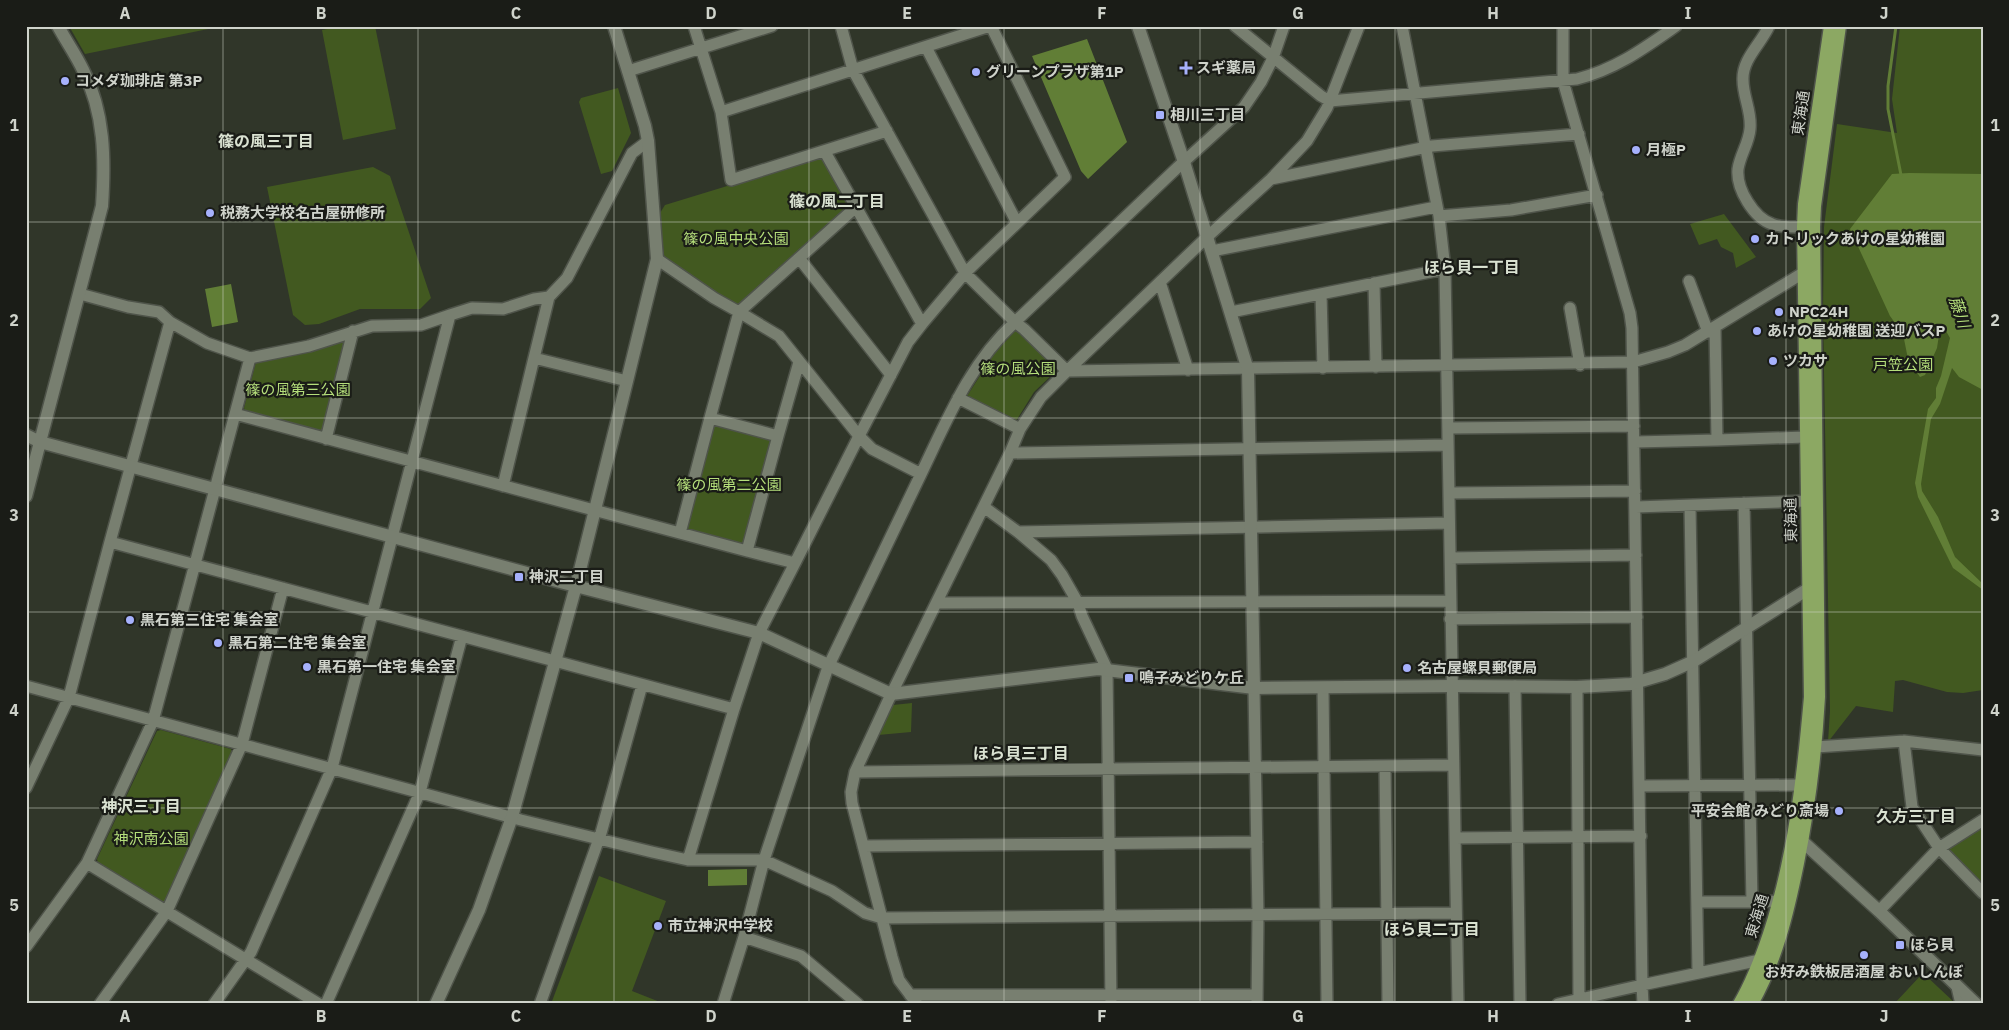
<svg xmlns="http://www.w3.org/2000/svg" width="2009" height="1030" viewBox="0 0 2009 1030" font-family="'IBM Plex Sans','Noto Sans JP',sans-serif">
<style>
.green{fill:#425920}
.water{fill:#617e36}
.lines{fill:none;stroke-linecap:round;stroke-linejoin:round}
.stream{stroke:#617e36;stroke-width:3}
.street-casing{stroke:#4f544a;stroke-width:14}
.secondary-casing{stroke:#4f544a;stroke-width:15}
.primary-casing{stroke:#4f544a;stroke-width:15}
.street{stroke:#787f70;stroke-width:11}
.secondary{stroke:#787f70;stroke-width:12}
.primary{stroke:#8ca863;stroke-width:12}
.grid{fill:none;stroke:#cfd3cb;stroke-width:1;stroke-opacity:0.55}
.poi-dot{fill:#a6b1fc;stroke:#1a1c17;stroke-width:2}
.labels{text-anchor:middle;stroke-width:4.5;stroke-linejoin:round;paint-order:stroke}
.poi-label{font-size:15px;font-weight:bold;fill:#cfd3cb;stroke:#1a1c17;text-anchor:start}
.street-label{font-size:15px;fill:#cfd3cb;stroke:#1a1c17}
.park-label{font-size:15px;fill:#b5df7b;stroke:#1a1c17}
.neighbourhood-label{font-size:16px;font-weight:bold;fill:#dae2d2;stroke:#1a1c17}
.water-label{font-size:16px;font-style:italic;fill:#b5df7b;stroke:#1a1c17}
.neatline{fill:none;stroke:#cfd3cb;stroke-width:2}
.grid-label{font-size:16px;text-anchor:middle;font-weight:bold;fill:#cfd3cb}
</style>
<rect width="100%" height="100%" fill="#303629"/>
<!-- green -->
<path class="green" d="M 69,26 L 223,26 L 85,54 Z
M 343,26 L 375,26 L 396,129 L 343,140 L 322,30 Z
M 1900,26 L 1983,26 L 1983,690 L 1963,693 L 1947,692 L 1903,680 L 1895,681 L 1893,712 L 1856,706 L 1828,742 L 1830,711 L 1823,313 L 1824,227 L 1837,124 L 1897,133 L 1892,99 Z
M 618,88 L 631,133 L 612,171 L 601,174 L 579,102 L 581,98 Z
M 819,158 L 826,160 L 849,203 L 848,209 L 741,306 L 735,306 L 664,256 L 660,213 L 665,205 Z
M 373,167 L 390,176 L 431,298 L 420,309 L 360,309 L 319,324 L 305,325 L 293,315 L 267,187 Z
M 1724,214 L 1756,257 L 1736,268 L 1733,253 L 1721,247 L 1717,239 L 1699,245 L 1690,224 Z
M 1015,331 L 1021,332 L 1054,366 L 1054,373 L 1034,392 L 1016,421 L 969,401 L 967,396 L 994,354 Z
M 340,339 L 348,344 L 324,430 L 319,433 L 246,413 L 244,408 L 256,362 Z
M 717,423 L 771,437 L 773,443 L 747,542 L 742,545 L 689,531 L 686,527 L 713,426 Z
M 912,703 L 911,732 L 878,735 L 893,705 Z
M 161,730 L 231,749 L 233,754 L 167,901 L 161,903 L 98,863 L 97,859 L 157,731 Z
M 1983,823 L 1983,890 L 1948,851 L 1948,844 Z
M 599,876 L 666,901 L 632,991 L 665,1004 L 551,1004 Z
M 1923,973 L 1955,1003 L 1955,1004 L 1894,1004 Z"/>
<!-- water -->
<path class="water" d="M 1087,39 L 1127,142 L 1088,179 L 1081,171 L 1032,56 Z
M 1909,173 L 1983,174 L 1983,390 L 1959,377 L 1952,368 L 1940,404 L 1931,419 L 1921,484 L 1922,491 L 1938,517 L 1955,557 L 1983,584 L 1983,590 L 1953,568 L 1918,497 L 1915,483 L 1928,409 L 1936,398 L 1936,388 L 1941,376 L 1950,338 L 1946,331 L 1939,335 L 1937,348 L 1925,375 L 1920,377 L 1908,359 L 1903,334 L 1890,316 L 1850,229 L 1892,174 Z
M 231,284 L 238,322 L 212,327 L 205,289 Z
M 747,869 L 747,885 L 708,886 L 708,870 Z"/>
<g class="lines">
<!-- stream -->
<path class="stream" d="M 1896,26 L 1888,86 L 1888,109 L 1901,175"/>
<!-- street casing -->
<g class="street-casing">
<path id="street" d="M 694,26 L 721,112 L 731,180 L 887,131
M 841,26 L 853,70 L 965,273 L 1015,322 L 1178,167 L 1244,107 L 1261,82 L 1273,58 L 1284,26
M 1235,26 L 1321,96 L 1330,101 L 1577,79 C 1616,69 1643,49 1676,26
M 1402,26 L 1439,216 L 1445,269 L 1458,1004
M 1563,26 L 1563,81 L 1630,313 L 1632,328 L 1639,786
M 1769,26 C 1761,44 1742,59 1743,80 C 1743,97 1752,112 1750,129 C 1749,143 1740,155 1738,169 C 1736,189 1754,218 1772,224 C 1782,228 1793,227 1803,227
M 926,47 L 1017,223
M 628,71 L 772,26
M 721,112 L 990,26
M 825,152 L 922,324
M 1271,179 L 1432,146 L 1579,134
M 856,207 L 739,312 L 779,336 L 859,436 L 908,342 L 922,324 L 965,273 L 1065,177 L 991,26
M 1439,216 L 1511,210 L 1597,195
M 1212,251 L 1436,207
M 799,258 L 891,375
M 1689,281 L 1708,332
M 1160,282 L 1188,370
M 1374,283 L 1376,367
M 80,294 L 128,307 L 159,312 L 170,322
M 1321,294 L 1323,368
M 1570,308 L 1580,365
M 1231,312 L 1445,269
M 450,315 L 472,308 L 503,309 L 534,299 L 549,297 L 567,278 L 632,153 L 648,141
M 1715,327 L 1717,440 L 1805,437
M 534,358 L 549,297
M 1067,371 L 1633,362 L 1668,352 L 1685,345 L 1803,273
M 1067,371 L 1207,237 L 1271,179 L 1307,141 L 1327,108 L 1359,26
M 958,398 L 1020,429
M 235,414 L 747,551
M 1449,428 L 1634,426
M 778,436 L 799,362
M 326,439 L 353,331
M 1635,442 L 1717,440
M 921,474 C 947,420 970,363 1015,322 L 1024,329 L 1067,371 L 1041,397 L 1020,429 L 1010,453
M 503,486 L 534,358 L 627,381
M 1449,493 L 1635,491
M 1690,506 L 1698,973
M 984,507 L 1018,532 L 1051,560 L 1062,575 L 1078,603 L 1082,616 L 1107,669 L 1111,1004
M 1636,507 L 1807,501
M 1018,532 L 1449,523
M 680,533 L 710,418
M 1450,558 L 1636,555
M 936,603 L 1450,601
M 1450,619 L 1637,617
M 26,686 L 521,820 L 652,852 L 688,860 L 764,860 L 832,891 L 865,913 L 882,918 L 1455,913
M 1515,686 L 1520,1004
M 1577,687 L 1579,1004
M 1254,688 L 1258,915 L 1257,1004
M 1323,688 L 1327,1004
M 1904,741 L 1912,807 L 1939,848 L 1983,893
M 1816,747 L 1904,741 L 1983,750
M 1385,767 L 1388,1004
M 855,772 L 1453,765
M 26,788 L 69,697 L 110,542 L 734,709 L 759,633 L 795,563 L 747,551 L 778,436 L 710,418 L 739,312 L 714,298 L 657,259
M 1455,838 L 1641,836
M 863,846 L 1257,842
M 688,860 L 734,709
M 87,863 L 153,721 L 250,358 L 207,343 L 170,322 L 110,542
M 1697,902 L 1752,902 L 1744,503
M 1752,902 L 1780,901
M 1879,911 L 1939,848 L 1983,820
M 744,937 L 801,956 L 858,1004
M 26,947 L 87,863 L 319,1004
M 1957,987 L 1961,1004
M 910,995 L 1257,995
M 100,1004 L 167,911 L 242,744 L 283,588
M 214,1004 L 251,952 L 332,768 L 450,315 L 421,325 L 372,326 L 309,346 L 250,358
M 326,1004 L 420,792 L 462,636
M 540,1004 L 601,833 L 642,685
M 723,1004 L 744,937 L 764,860 L 828,667 L 921,474 L 872,449 L 859,436 L 795,563
M 917,1004 L 899,980 L 892,957 L 852,803 L 851,792 L 855,772 L 888,701 L 1010,453 L 1448,445
M 1558,1004 L 1642,985 L 1639,786 L 1800,785
M 1643,1004 L 1642,985 L 1760,960"/>
</g>
<!-- secondary casing -->
<g class="secondary-casing">
<path id="secondary" d="M 1138,26 L 1184,162 L 1248,370 L 1254,688
M 26,435 L 40,442 L 102,206 C 105,160 105,113 83,70 C 76,55 66,41 58,26
M 26,496 L 40,442 L 564,583 L 759,633 L 891,694 L 1098,669 L 1254,688 L 1451,686 L 1577,687 L 1631,684 L 1665,674 L 1694,661 L 1808,589 L 1816,589
M 1793,839 L 1802,841 L 1879,911 L 1976,1004
M 436,1004 L 479,910 L 512,817 L 576,586 L 627,381 L 657,259 L 648,141 L 645,126 L 614,26"/>
</g>
<!-- primary casing -->
<g class="primary-casing">
<path id="primary" d="M 1739,1004 C 1752,982 1761,958 1769,934 C 1794,858 1803,777 1810,697 L 1803,227 L 1804,204 L 1830,26
M 1752,1004 C 1777,960 1788,912 1798,863 C 1809,808 1816,753 1819,697 L 1814,227 L 1815,206 L 1840,26"/>
</g>
<!-- street -->
<use href="#street" class="street"/>
<!-- secondary -->
<use href="#secondary" class="secondary"/>
<!-- primary -->
<use href="#primary" class="primary"/>
</g>
<!-- grid -->
<path class="grid" d="M 223,26 L 223,1004M 418,26 L 418,1004M 614,26 L 614,1004M 809,26 L 809,1004M 1004,26 L 1004,1004M 1200,26 L 1200,1004M 1395,26 L 1395,1004M 1591,26 L 1591,1004M 1786,26 L 1786,1004M 26,222 L 1983,222M 26,418 L 1983,418M 26,612 L 1983,612M 26,808 L 1983,808"/>
<!-- markers -->
<g class="poi-dot">
<path d="M1183.5 60.5h5v5h5v5h-5v5h-5v-5h-5v-5h5z"/>
<circle cx="976" cy="72" r="5"/>
<circle cx="65" cy="81" r="5"/>
<rect x="1155" y="110" width="10" height="10" rx="2.5"/>
<circle cx="1636" cy="150" r="5"/>
<circle cx="210" cy="213" r="5"/>
<circle cx="1755" cy="239" r="5"/>
<circle cx="1779" cy="312" r="5"/>
<circle cx="1757" cy="331" r="5"/>
<circle cx="1773" cy="361" r="5"/>
<rect x="514" y="572" width="10" height="10" rx="2.5"/>
<circle cx="130" cy="620" r="5"/>
<circle cx="218" cy="643" r="5"/>
<circle cx="307" cy="667" r="5"/>
<circle cx="1407" cy="668" r="5"/>
<rect x="1124" y="673" width="10" height="10" rx="2.5"/>
<circle cx="1839" cy="811" r="5"/>
<circle cx="658" cy="926" r="5"/>
<rect x="1895" y="940" width="10" height="10" rx="2.5"/>
<circle cx="1864" cy="955" r="5"/>
</g>
<g class="labels">
<!-- poi labels -->
<g class="poi-label">
<text x="1196" y="73">スギ薬局</text>
<text x="986" y="77">グリーンプラザ第1P</text>
<text x="75" y="86">コメダ珈琲店 第3P</text>
<text x="1170" y="120">相川三丁目</text>
<text x="1646" y="155">月極P</text>
<text x="220" y="218">税務大学校名古屋研修所</text>
<text x="1765" y="244">カトリックあけの星幼稚園</text>
<text x="1789" y="317">NPC24H</text>
<text x="1767" y="336">あけの星幼稚園 送迎バスP</text>
<text x="1783" y="366">ツカサ</text>
<text x="529" y="582">神沢二丁目</text>
<text x="140" y="625">黒石第三住宅 集会室</text>
<text x="228" y="648">黒石第二住宅 集会室</text>
<text x="317" y="672">黒石第一住宅 集会室</text>
<text x="1417" y="673">名古屋螺貝郵便局</text>
<text x="1139" y="683">鳴子みどりケ丘</text>
<text x="1829" y="816" text-anchor="end">平安会館 みどり斎場</text>
<text x="668" y="931">市立神沢中学校</text>
<text x="1910" y="950">ほら貝</text>
<text x="1864" y="977" text-anchor="middle">お好み鉄板居酒屋 おいしんぼ</text>
</g>
<!-- street labels -->
<g class="street-label">
<text transform="translate(1801 113) rotate(-82)" y="5">東海通</text>
<text transform="translate(1791 520) rotate(-91)" y="5">東海通</text>
<text transform="translate(1757 916) rotate(-73)" y="5">東海通</text>
</g>
<!-- park labels -->
<g class="park-label">
<text x="736" y="244">篠の風中央公園</text>
<text x="1903" y="370">戸笠公園</text>
<text x="1018" y="374">篠の風公園</text>
<text x="298" y="395">篠の風第三公園</text>
<text x="729" y="490">篠の風第二公園</text>
<text x="151" y="844">神沢南公園</text>
</g>
<!-- neighbourhood labels -->
<g class="neighbourhood-label">
<text x="266" y="147">篠の風三丁目</text>
<text x="837" y="207">篠の風二丁目</text>
<text x="1472" y="273">ほら貝一丁目</text>
<text x="1021" y="759">ほら貝三丁目</text>
<text x="141" y="812">神沢三丁目</text>
<text x="1916" y="822">久方三丁目</text>
<text x="1432" y="935">ほら貝二丁目</text>
</g>
<!-- water labels -->
<g class="water-label">
<text transform="translate(1960 312) rotate(71)" y="6">藤川</text>
</g>
</g>
<!-- border -->
<rect width="2009" height="1030" fill="none" stroke="#1a1c17" stroke-width="55"/>
<rect x="28" y="28" width="1954" height="974" class="neatline"/>
<g class="grid-label">
<text x="125" y="19">A</text>
<text x="321" y="19">B</text>
<text x="516" y="19">C</text>
<text x="711" y="19">D</text>
<text x="907" y="19">E</text>
<text x="1102" y="19">F</text>
<text x="1298" y="19">G</text>
<text x="1493" y="19">H</text>
<text x="1688" y="19">I</text>
<text x="1884" y="19">J</text>
<text x="14" y="131">1</text>
<text x="1995" y="131">1</text>
<text x="14" y="326">2</text>
<text x="1995" y="326">2</text>
<text x="14" y="521">3</text>
<text x="1995" y="521">3</text>
<text x="14" y="716">4</text>
<text x="1995" y="716">4</text>
<text x="14" y="911">5</text>
<text x="1995" y="911">5</text>
<text x="125" y="1022">A</text>
<text x="321" y="1022">B</text>
<text x="516" y="1022">C</text>
<text x="711" y="1022">D</text>
<text x="907" y="1022">E</text>
<text x="1102" y="1022">F</text>
<text x="1298" y="1022">G</text>
<text x="1493" y="1022">H</text>
<text x="1688" y="1022">I</text>
<text x="1884" y="1022">J</text>
</g>
</svg>
